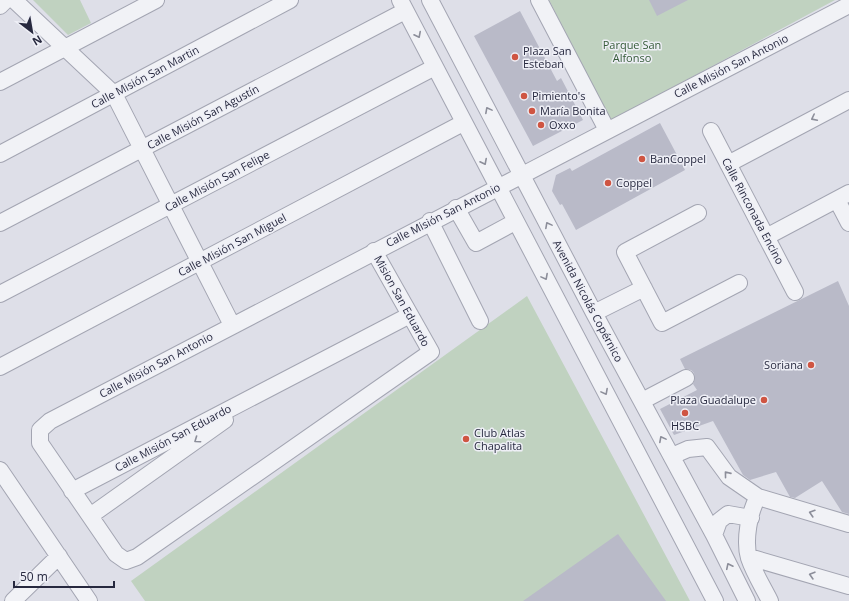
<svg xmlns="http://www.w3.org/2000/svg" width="849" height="601" viewBox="0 0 849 601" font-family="'Open Sans',sans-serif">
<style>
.green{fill:#c0d2c0}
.building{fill:#b9bac8}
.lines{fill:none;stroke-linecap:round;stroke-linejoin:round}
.minor-casing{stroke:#a3a5b2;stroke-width:18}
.minor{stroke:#f1f2f6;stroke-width:16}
.oneway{stroke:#8c8e9a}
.poi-dot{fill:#cf5542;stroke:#eeeff6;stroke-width:1.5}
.labels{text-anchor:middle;stroke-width:3;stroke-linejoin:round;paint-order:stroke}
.park-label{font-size:11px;fill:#355b38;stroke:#eeeff6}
.poi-label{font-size:11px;fill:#27293f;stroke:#eeeff6;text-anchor:start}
.street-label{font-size:11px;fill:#27293f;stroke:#eeeff6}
</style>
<rect width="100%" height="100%" fill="#dedfe8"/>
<!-- green -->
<path class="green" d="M 33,0 L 80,0 L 91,23 L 68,35 Z
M 549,0 L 835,0 L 610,121 Z
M 527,296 L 690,601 L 145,601 L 131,581 Z"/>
<!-- building -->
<path class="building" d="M 649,0 L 688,0 L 657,16 Z
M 520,11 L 557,81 L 561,78 L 583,120 L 533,146 L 474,36 Z
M 660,123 L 685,170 L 576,230 L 562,204 L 560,205 L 552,191 L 556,175 L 570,168 L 572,171 Z
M 838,281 L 849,306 L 849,514 L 842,512 L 822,481 L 795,498 L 790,497 L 776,472 L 750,480 L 743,475 L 713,421 L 674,435 L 660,409 L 697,390 L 693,384 L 695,379 L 694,373 L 691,370 L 685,369 L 680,359 Z
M 618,534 L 666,601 L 523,601 Z"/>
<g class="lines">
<!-- minor casing -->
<g class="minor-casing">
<path id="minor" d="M 14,0 L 114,94 L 232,325
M 400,0 L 715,601
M 430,0 L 594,313 L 714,535 L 747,601
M 539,0 L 607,130
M 0,6 L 6,0
M 0,82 L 156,0
M 711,131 L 795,292
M 0,154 L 290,0
M 728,164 L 849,100
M 837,200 L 849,223
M 456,208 L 476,243 L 515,222
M 698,213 L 625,252 L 662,323 L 739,283
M 430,221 L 480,321
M 0,223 L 405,11
M 766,237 L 849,193
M 374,251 L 431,352 L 137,557 L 126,561 L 116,554 L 40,443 L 40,430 L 50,421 L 849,5
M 0,294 L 435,67
M 594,313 L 644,288
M 0,367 L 463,123
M 642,401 L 686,378
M 672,456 L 688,449 L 707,447 L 729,477 L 758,497 L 849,524
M 0,470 L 89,601
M 72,491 L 410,315
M 758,497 C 749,512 744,541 749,558 C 754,573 763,587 770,601
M 90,516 L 225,420
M 714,535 L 719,521 L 728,514 L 751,518
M 749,557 L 849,586
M 13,601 L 59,556"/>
</g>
<!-- minor -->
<use href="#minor" class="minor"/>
</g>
<!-- one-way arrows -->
<defs><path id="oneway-chevron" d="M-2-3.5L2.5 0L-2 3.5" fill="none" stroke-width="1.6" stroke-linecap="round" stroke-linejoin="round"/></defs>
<g class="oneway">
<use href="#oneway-chevron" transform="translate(418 35) rotate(63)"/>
<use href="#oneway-chevron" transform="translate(488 110) rotate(-118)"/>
<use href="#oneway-chevron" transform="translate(814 118) rotate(153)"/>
<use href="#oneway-chevron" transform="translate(484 162) rotate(63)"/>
<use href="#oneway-chevron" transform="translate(548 225) rotate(-118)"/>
<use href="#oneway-chevron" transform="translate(545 277) rotate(62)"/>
<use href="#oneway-chevron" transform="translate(605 392) rotate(62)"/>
<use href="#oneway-chevron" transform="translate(662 439) rotate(-118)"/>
<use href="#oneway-chevron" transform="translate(197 440) rotate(145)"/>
<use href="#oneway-chevron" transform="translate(727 474) rotate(-129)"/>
<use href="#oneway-chevron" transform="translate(812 513) rotate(-163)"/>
<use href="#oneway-chevron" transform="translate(729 566) rotate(-116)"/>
<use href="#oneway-chevron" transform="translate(812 575) rotate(-164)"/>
</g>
<!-- markers -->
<g class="poi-dot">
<circle cx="515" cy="57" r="4"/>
<circle cx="524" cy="96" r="4"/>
<circle cx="532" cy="111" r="4"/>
<circle cx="541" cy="125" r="4"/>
<circle cx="642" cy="159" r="4"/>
<circle cx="608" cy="183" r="4"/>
<circle cx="811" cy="365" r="4"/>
<circle cx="764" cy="400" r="4"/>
<circle cx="685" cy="413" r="4"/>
<circle cx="466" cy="439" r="4"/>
</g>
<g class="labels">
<!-- park labels -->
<g class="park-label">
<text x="632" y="49">Parque San<tspan x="632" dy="13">Alfonso</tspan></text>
</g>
<!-- poi labels -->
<g class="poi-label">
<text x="523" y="55">Plaza San<tspan x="523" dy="13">Esteban</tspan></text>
<text x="532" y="100">Pimiento's</text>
<text x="540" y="115">María Bonita</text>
<text x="549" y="129">Oxxo</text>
<text x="650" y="163">BanCoppel</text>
<text x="616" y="187">Coppel</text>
<text x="803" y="369" text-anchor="end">Soriana</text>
<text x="756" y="404" text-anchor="end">Plaza Guadalupe</text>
<text x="685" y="430" text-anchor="middle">HSBC</text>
<text x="474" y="437">Club Atlas<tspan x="474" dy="13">Chapalita</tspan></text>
</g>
<!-- street labels -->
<g class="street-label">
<text transform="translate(731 66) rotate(-27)" y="4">Calle Misión San Antonio</text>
<text transform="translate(145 77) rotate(-28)" y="4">Calle Misión San Martin</text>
<text transform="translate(203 117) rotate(-28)" y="4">Calle Misión San Agustín</text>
<text transform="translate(217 181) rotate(-28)" y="4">Calle Misión San Felipe</text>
<text transform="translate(753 211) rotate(62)" y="4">Calle Rinconada Encino</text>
<text transform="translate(443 215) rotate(-27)" y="4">Calle Misión San Antonio</text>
<text transform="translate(232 245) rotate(-28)" y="4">Calle Misión San Miguel</text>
<text transform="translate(402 301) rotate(61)" y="4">Mision San Eduardo</text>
<text transform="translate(588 301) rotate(62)" y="4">Avenida Nicolás Copérnico</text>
<text transform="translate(156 365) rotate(-28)" y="4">Calle Misión San Antonio</text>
<text transform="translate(173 438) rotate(-28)" y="4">Calle Misión San Eduardo</text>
</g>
</g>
<!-- north arrow -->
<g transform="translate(32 32) rotate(149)" stroke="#eeeff6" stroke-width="3" paint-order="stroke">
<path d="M0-3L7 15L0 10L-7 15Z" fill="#27293f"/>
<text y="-6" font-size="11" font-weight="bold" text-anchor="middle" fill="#27293f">N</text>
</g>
<!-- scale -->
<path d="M14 581v6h100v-6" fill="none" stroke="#27293f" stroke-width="2"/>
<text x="20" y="581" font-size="12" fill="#27293f" stroke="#eeeff6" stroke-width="3" paint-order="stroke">50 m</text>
</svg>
